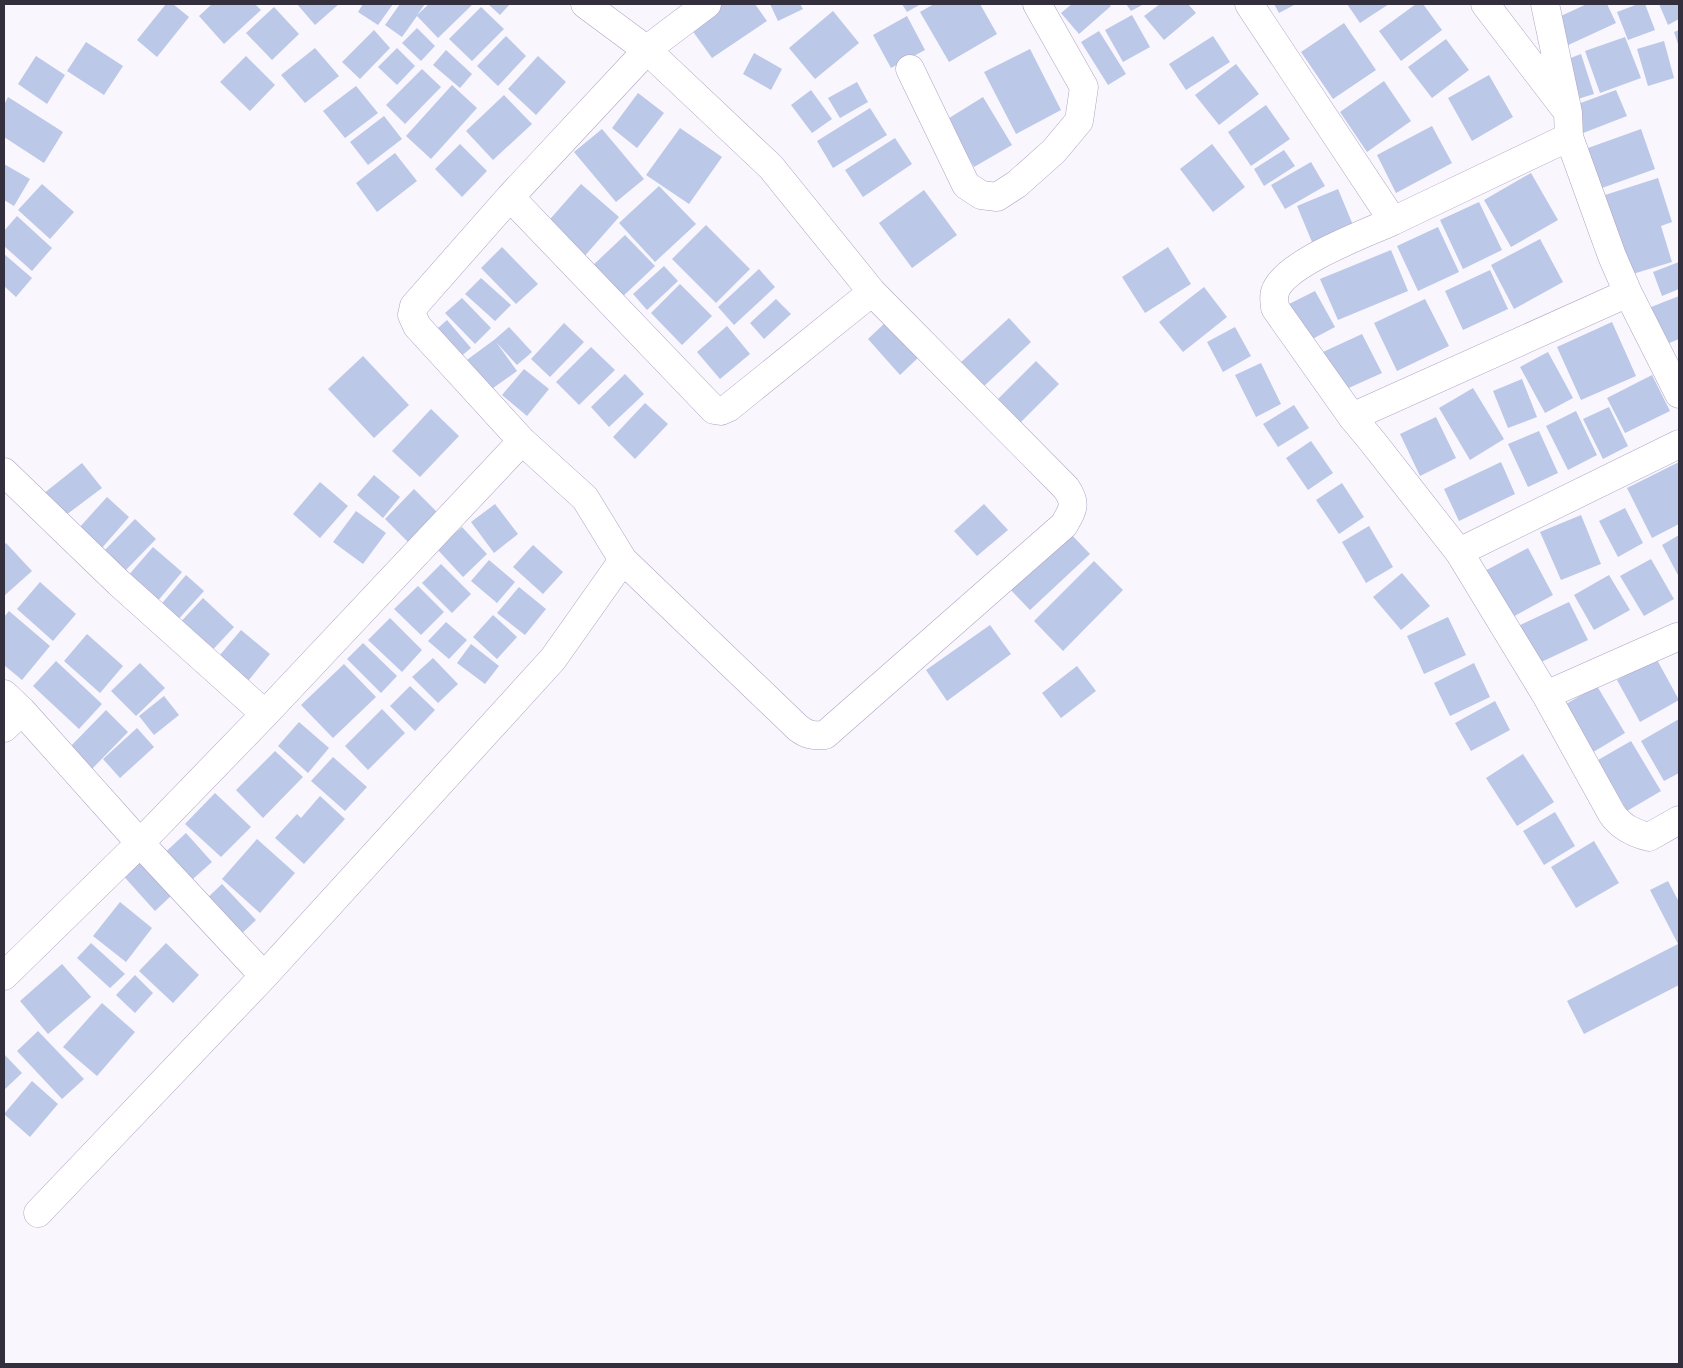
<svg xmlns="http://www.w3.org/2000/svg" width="1683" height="1368" viewBox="0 0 1683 1368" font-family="'Alegreya Sans',sans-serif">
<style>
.building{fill:#bbc8e8}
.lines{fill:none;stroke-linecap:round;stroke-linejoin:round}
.minor-casing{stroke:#aea3c3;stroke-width:29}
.minor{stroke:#fff;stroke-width:28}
</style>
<rect width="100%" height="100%" fill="#f9f6fd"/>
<!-- building -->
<path class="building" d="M 166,4 L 173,4 L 189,17 L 157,57 L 137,40 Z
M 212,4 L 255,4 L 261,10 L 224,44 L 199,16 Z
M 297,4 L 339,4 L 315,25 Z
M 363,4 L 393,4 L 378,25 L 358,12 Z
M 400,4 L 425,4 L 417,15 L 429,4 L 473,4 L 438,38 L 417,16 L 402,37 L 385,25 Z
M 488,4 L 510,4 L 500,15 Z
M 721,4 L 755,4 L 767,21 L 712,58 L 689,26 Z
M 770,4 L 800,4 L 803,9 L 778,21 Z
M 902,4 L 921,4 L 907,12 Z
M 934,4 L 980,4 L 997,34 L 949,62 L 920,12 Z
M 1072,4 L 1109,4 L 1111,6 L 1079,34 L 1061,13 Z
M 1126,4 L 1144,4 L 1131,11 Z
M 1160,4 L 1188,4 L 1196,13 L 1164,40 L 1144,16 Z
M 1274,4 L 1296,4 L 1279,13 Z
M 1347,4 L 1389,4 L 1360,23 Z
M 1416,4 L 1423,4 L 1442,30 L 1401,61 L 1379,31 Z
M 1587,4 L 1607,4 L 1616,23 L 1564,47 L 1552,20 Z
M 1638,4 L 1645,4 L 1655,30 L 1628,40 L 1617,12 Z
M 1659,4 L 1679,4 L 1679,19 L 1668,25 Z
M 274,7 L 299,34 L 272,60 L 246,33 Z
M 481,7 L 504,29 L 472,61 L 449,39 Z
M 833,11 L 859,43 L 815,79 L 789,48 Z
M 1132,15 L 1150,47 L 1123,62 L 1105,30 Z
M 907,16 L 925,50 L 891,68 L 873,35 Z
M 1344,23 L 1376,70 L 1333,99 L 1301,52 Z
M 417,28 L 435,46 L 421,61 L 402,43 Z
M 374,30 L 390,48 L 360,79 L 342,62 Z
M 1679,30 L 1679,47 L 1674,32 Z
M 1099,31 L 1126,74 L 1108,85 L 1081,42 Z
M 506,36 L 526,56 L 498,86 L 477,66 Z
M 1213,36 L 1230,62 L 1186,90 L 1169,64 Z
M 1625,37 L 1641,78 L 1600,93 L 1585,51 Z
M 1446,39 L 1469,70 L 1432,98 L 1408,67 Z
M 1664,41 L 1674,78 L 1648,86 L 1637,49 Z
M 86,42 L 123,66 L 104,95 L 67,71 Z
M 315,48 L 339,76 L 305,103 L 281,75 Z
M 397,48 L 415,66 L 397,85 L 378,67 Z
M 1030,49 L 1061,110 L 1016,134 L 984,72 Z
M 446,50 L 472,74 L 460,88 L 433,65 Z
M 754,53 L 782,69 L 771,90 L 743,74 Z
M 1581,54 L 1594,94 L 1568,102 L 1560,62 Z
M 36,56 L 65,75 L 47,104 L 18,84 Z
M 246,56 L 275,85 L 250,111 L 220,82 Z
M 538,56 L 566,82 L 536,115 L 508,89 Z
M 1236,64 L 1259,94 L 1219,125 L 1195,95 Z
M 422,69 L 441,87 L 405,124 L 386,105 Z
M 1489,75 L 1513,117 L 1472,141 L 1448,98 Z
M 1384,81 L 1411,121 L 1367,152 L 1340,112 Z
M 857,82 L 868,102 L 840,118 L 828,98 Z
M 452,85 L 477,108 L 431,159 L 406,136 Z
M 356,86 L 378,113 L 345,138 L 323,111 Z
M 811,90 L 832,119 L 812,133 L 791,105 Z
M 1616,90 L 1627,116 L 1578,135 L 1567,108 Z
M 638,93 L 664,113 L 637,148 L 612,128 Z
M 504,95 L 532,124 L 493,160 L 466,131 Z
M 8,97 L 63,132 L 44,163 L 4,137 L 4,105 Z
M 983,97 L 1012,145 L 974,167 L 946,120 Z
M 1266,105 L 1290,139 L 1251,166 L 1228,132 Z
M 870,108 L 887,135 L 833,168 L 817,141 Z
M 384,116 L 402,139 L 368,165 L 350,142 Z
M 1432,126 L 1452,163 L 1396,193 L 1377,155 Z
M 680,128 L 722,157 L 689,204 L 646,175 Z
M 602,129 L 644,179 L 616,202 L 574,152 Z
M 1641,129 L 1655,169 L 1602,188 L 1588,148 Z
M 895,138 L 912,164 L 863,197 L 845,170 Z
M 460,144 L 487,171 L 462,197 L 435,169 Z
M 1212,144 L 1245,187 L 1213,212 L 1180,169 Z
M 1284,150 L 1295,166 L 1264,186 L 1254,169 Z
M 395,153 L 417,181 L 377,212 L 356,183 Z
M 1311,162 L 1325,186 L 1285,209 L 1271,185 Z
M 4,164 L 30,179 L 14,206 L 4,200 Z
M 1531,173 L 1558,220 L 1511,247 L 1484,200 Z
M 1658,178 L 1672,222 L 1661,226 L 1672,262 L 1623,277 L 1605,195 Z
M 42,184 L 74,212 L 50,239 L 18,210 Z
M 581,184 L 619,217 L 582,259 L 544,226 Z
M 659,186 L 696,224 L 655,262 L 619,223 Z
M 1338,189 L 1353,225 L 1312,242 L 1297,206 Z
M 924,190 L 957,235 L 912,268 L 879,223 Z
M 1479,202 L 1502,250 L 1463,269 L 1440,220 Z
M 17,216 L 52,248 L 32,271 L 4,246 L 4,231 Z
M 706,225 L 750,269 L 716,303 L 672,259 Z
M 1438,227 L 1459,272 L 1418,291 L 1397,246 Z
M 625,235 L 655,266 L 619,300 L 589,269 Z
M 1540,239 L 1563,282 L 1514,309 L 1491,265 Z
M 502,247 L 538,284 L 516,304 L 481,268 Z
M 1168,247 L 1191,284 L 1145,313 L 1122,277 Z
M 1391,250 L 1408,291 L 1338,320 L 1320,279 Z
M 4,254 L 32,278 L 16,297 L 4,286 Z
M 1679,262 L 1679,289 L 1662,296 L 1653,272 Z
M 664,266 L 678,281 L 647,310 L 633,294 Z
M 759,269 L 775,287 L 734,325 L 718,307 Z
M 1490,270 L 1508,309 L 1463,330 L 1445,291 Z
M 481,278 L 511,305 L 495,321 L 465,294 Z
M 680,284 L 712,316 L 682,345 L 651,313 Z
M 1204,287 L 1227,317 L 1183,352 L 1159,322 Z
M 1315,291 L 1335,327 L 1305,343 L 1285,306 Z
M 1679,296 L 1679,339 L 1662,346 L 1646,309 Z
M 462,298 L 491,328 L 475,344 L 445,313 Z
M 776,299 L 791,314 L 764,339 L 750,323 Z
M 1425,299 L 1449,346 L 1397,371 L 1374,323 Z
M 1009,318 L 1031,342 L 982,388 L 959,364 Z
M 447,320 L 471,348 L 453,363 L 429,336 Z
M 887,321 L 920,356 L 900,375 L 868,339 Z
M 1612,322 L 1636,376 L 1581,400 L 1557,347 Z
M 564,323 L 584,342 L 550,377 L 531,359 Z
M 727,326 L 750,354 L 720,379 L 697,352 Z
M 509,327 L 532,352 L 517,365 L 496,342 L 517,371 L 486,393 L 464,362 L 494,340 Z
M 1235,327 L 1251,356 L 1223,372 L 1207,342 Z
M 1362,334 L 1382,373 L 1342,391 L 1323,352 Z
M 591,347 L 615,370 L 579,405 L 556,382 Z
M 1548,352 L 1573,398 L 1545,413 L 1520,367 Z
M 363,356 L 409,405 L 374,438 L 328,389 Z
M 1036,361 L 1059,384 L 1016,427 L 993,404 Z
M 1261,363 L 1281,404 L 1256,417 L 1235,375 Z
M 524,369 L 549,389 L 527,416 L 502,395 Z
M 625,374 L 644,394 L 609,427 L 591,407 Z
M 1652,375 L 1670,411 L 1625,433 L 1607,398 Z
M 1522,379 L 1537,417 L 1508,428 L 1493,391 Z
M 1473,388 L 1504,439 L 1470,460 L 1439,408 Z
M 645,403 L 668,424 L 635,459 L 613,437 Z
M 1294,405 L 1309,428 L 1278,447 L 1263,424 Z
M 1609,407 L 1628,446 L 1603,459 L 1583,419 Z
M 431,409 L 459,436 L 420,477 L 392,451 Z
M 1576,411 L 1597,455 L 1568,470 L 1546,426 Z
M 1436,417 L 1456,458 L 1420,476 L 1400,434 Z
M 1539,431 L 1558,473 L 1528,487 L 1508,444 Z
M 1311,441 L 1333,473 L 1308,490 L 1286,458 Z
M 1501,462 L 1515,494 L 1459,521 L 1444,489 Z
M 1679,462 L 1679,524 L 1652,538 L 1627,488 Z
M 82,463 L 102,488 L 62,518 L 43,494 Z
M 374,475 L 400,497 L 383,518 L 357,495 Z
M 320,482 L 348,506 L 320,538 L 293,514 Z
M 1342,483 L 1364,517 L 1339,534 L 1316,500 Z
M 414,489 L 438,513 L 408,542 L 385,519 Z
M 107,497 L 129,517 L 101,549 L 78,529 Z
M 495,504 L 518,534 L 494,553 L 471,522 Z
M 984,504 L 1008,530 L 977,556 L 954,531 Z
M 1625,508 L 1643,543 L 1618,557 L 1599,521 Z
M 356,511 L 386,533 L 363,564 L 333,542 Z
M 1581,515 L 1601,564 L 1561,580 L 1540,532 Z
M 135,519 L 156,539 L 124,572 L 103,552 Z
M 1369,526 L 1393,567 L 1366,583 L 1342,542 Z
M 462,527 L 487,554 L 463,577 L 437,549 Z
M 1067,530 L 1090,554 L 1030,610 L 1007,586 Z
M 1679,535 L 1679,577 L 1662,545 Z
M 6,543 L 32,571 L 4,596 L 4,545 Z
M 533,545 L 563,572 L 543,594 L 513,567 Z
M 153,547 L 182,572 L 156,603 L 127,577 Z
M 1528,548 L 1553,595 L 1507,620 L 1481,573 Z
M 1651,559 L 1674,599 L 1644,616 L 1620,576 Z
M 489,560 L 515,582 L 497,603 L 471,581 Z
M 1094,561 L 1123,590 L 1063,651 L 1034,621 Z
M 441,564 L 471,594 L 452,613 L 422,583 Z
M 1402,573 L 1430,606 L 1401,630 L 1373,597 Z
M 186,575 L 204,591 L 175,623 L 158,608 Z
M 1609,575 L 1630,610 L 1594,630 L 1574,595 Z
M 40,582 L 76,614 L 53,641 L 17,609 Z
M 418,586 L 444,612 L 421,635 L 394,609 Z
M 519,587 L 546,609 L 525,635 L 497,613 Z
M 203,598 L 234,627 L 206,657 L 175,628 Z
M 1569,602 L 1588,640 L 1537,664 L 1518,626 Z
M 9,611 L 50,646 L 22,680 L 4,665 L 4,617 Z
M 493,615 L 517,637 L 497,659 L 473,637 Z
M 1448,617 L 1466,655 L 1424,674 L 1407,636 Z
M 390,618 L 422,650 L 402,672 L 368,640 Z
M 446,622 L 467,640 L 449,659 L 428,641 Z
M 990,625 L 1011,654 L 947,701 L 926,670 Z
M 241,630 L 270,654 L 244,686 L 215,661 Z
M 87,634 L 123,666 L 100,693 L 64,661 Z
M 363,643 L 397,676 L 381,693 L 347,659 Z
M 471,644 L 499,666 L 485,684 L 457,663 Z
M 433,658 L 458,684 L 438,703 L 412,677 Z
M 1656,658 L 1679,700 L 1640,722 L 1617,680 Z
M 56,661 L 102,704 L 79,729 L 33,686 Z
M 140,663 L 165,688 L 136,716 L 111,691 Z
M 1474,663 L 1490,697 L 1450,716 L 1434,683 Z
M 344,664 L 376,697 L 333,738 L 301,705 Z
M 1077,666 L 1096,691 L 1061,718 L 1042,693 Z
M 410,686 L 435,710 L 415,731 L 390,706 Z
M 1597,686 L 1625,733 L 1590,754 L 1561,707 Z
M 164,696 L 179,715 L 154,735 L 139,716 Z
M 1495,701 L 1510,730 L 1471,751 L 1455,723 Z
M 382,709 L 405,733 L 368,770 L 345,746 Z
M 106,710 L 128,732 L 91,770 L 69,748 Z
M 1679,719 L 1679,773 L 1664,781 L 1641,741 Z
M 299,722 L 329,748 L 308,773 L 278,746 Z
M 137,728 L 154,747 L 120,778 L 103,759 Z
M 1631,741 L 1661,791 L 1627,811 L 1598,760 Z
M 275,751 L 303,777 L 263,818 L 236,790 Z
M 1523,754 L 1554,802 L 1517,826 L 1486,778 Z
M 333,757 L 367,787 L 345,811 L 311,781 Z
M 215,793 L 251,827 L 221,857 L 185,824 Z
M 320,796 L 345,819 L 304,864 L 275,838 L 297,814 L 301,818 Z
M 1555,812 L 1575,846 L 1544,865 L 1523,831 Z
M 186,833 L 212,862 L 185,886 L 159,858 Z
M 257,839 L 295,873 L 260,913 L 222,879 Z
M 1594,841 L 1619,883 L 1576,908 L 1551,867 Z
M 138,854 L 174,893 L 155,911 L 119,871 Z
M 1668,881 L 1679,902 L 1679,985 L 1584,1034 L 1567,1001 L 1678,944 L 1650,890 Z
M 222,884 L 256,920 L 236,939 L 202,903 Z
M 120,902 L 152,928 L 126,962 L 93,936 Z
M 91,943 L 125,974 L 110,988 L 77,958 Z
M 166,943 L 199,975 L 173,1003 L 139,971 Z
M 62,964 L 91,997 L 48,1034 L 20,1001 Z
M 135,975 L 153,993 L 135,1013 L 116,995 Z
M 102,1003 L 135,1032 L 97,1076 L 63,1047 Z
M 38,1031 L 84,1079 L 62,1099 L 17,1051 Z
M 4,1054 L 22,1073 L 4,1090 Z
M 32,1081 L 58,1104 L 30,1137 L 4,1114 Z"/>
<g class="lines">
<!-- minor casing -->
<g class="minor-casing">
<path id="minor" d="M 585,4 L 647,50 L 771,167 L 872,292 L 1066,488 C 1077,504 1073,509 1064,525 L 825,735 C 813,736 807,735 798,728 L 623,560
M 1249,4 L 1393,221 C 1365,234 1284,263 1275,292 C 1273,297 1275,303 1275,308 L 1352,417 L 1372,441 L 1459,552 L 1546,695 L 1612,814 C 1621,827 1633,833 1649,837 L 1679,820
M 1485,4 L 1563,106
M 1545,4 L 1568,113 L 1569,137 L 1612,256 L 1628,293 L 1679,394
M 910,69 L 966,185 L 981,195 L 997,197 L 1017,184 L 1054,151 L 1079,121 L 1084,87 L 1037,4
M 510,197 L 714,410 L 721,411 L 728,408 L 872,292
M 1393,221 L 1569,137
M 1352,417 L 1628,293
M 4,472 L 119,583 L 265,714
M 1459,552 L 1679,444
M 4,694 L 22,711 L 140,843 L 264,976
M 1546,695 L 1677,637
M 4,728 L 22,711
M 4,976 L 140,843 L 265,714 L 522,441
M 38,1213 L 264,976 L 553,659 L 623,560 L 585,498 L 522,441 L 417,326 L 412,315 L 414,306 L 510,197 L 650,47 L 707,4"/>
</g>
<!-- minor -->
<use href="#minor" class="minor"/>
</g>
<!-- border -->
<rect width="1683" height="1368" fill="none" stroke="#342f3c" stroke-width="10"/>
</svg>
